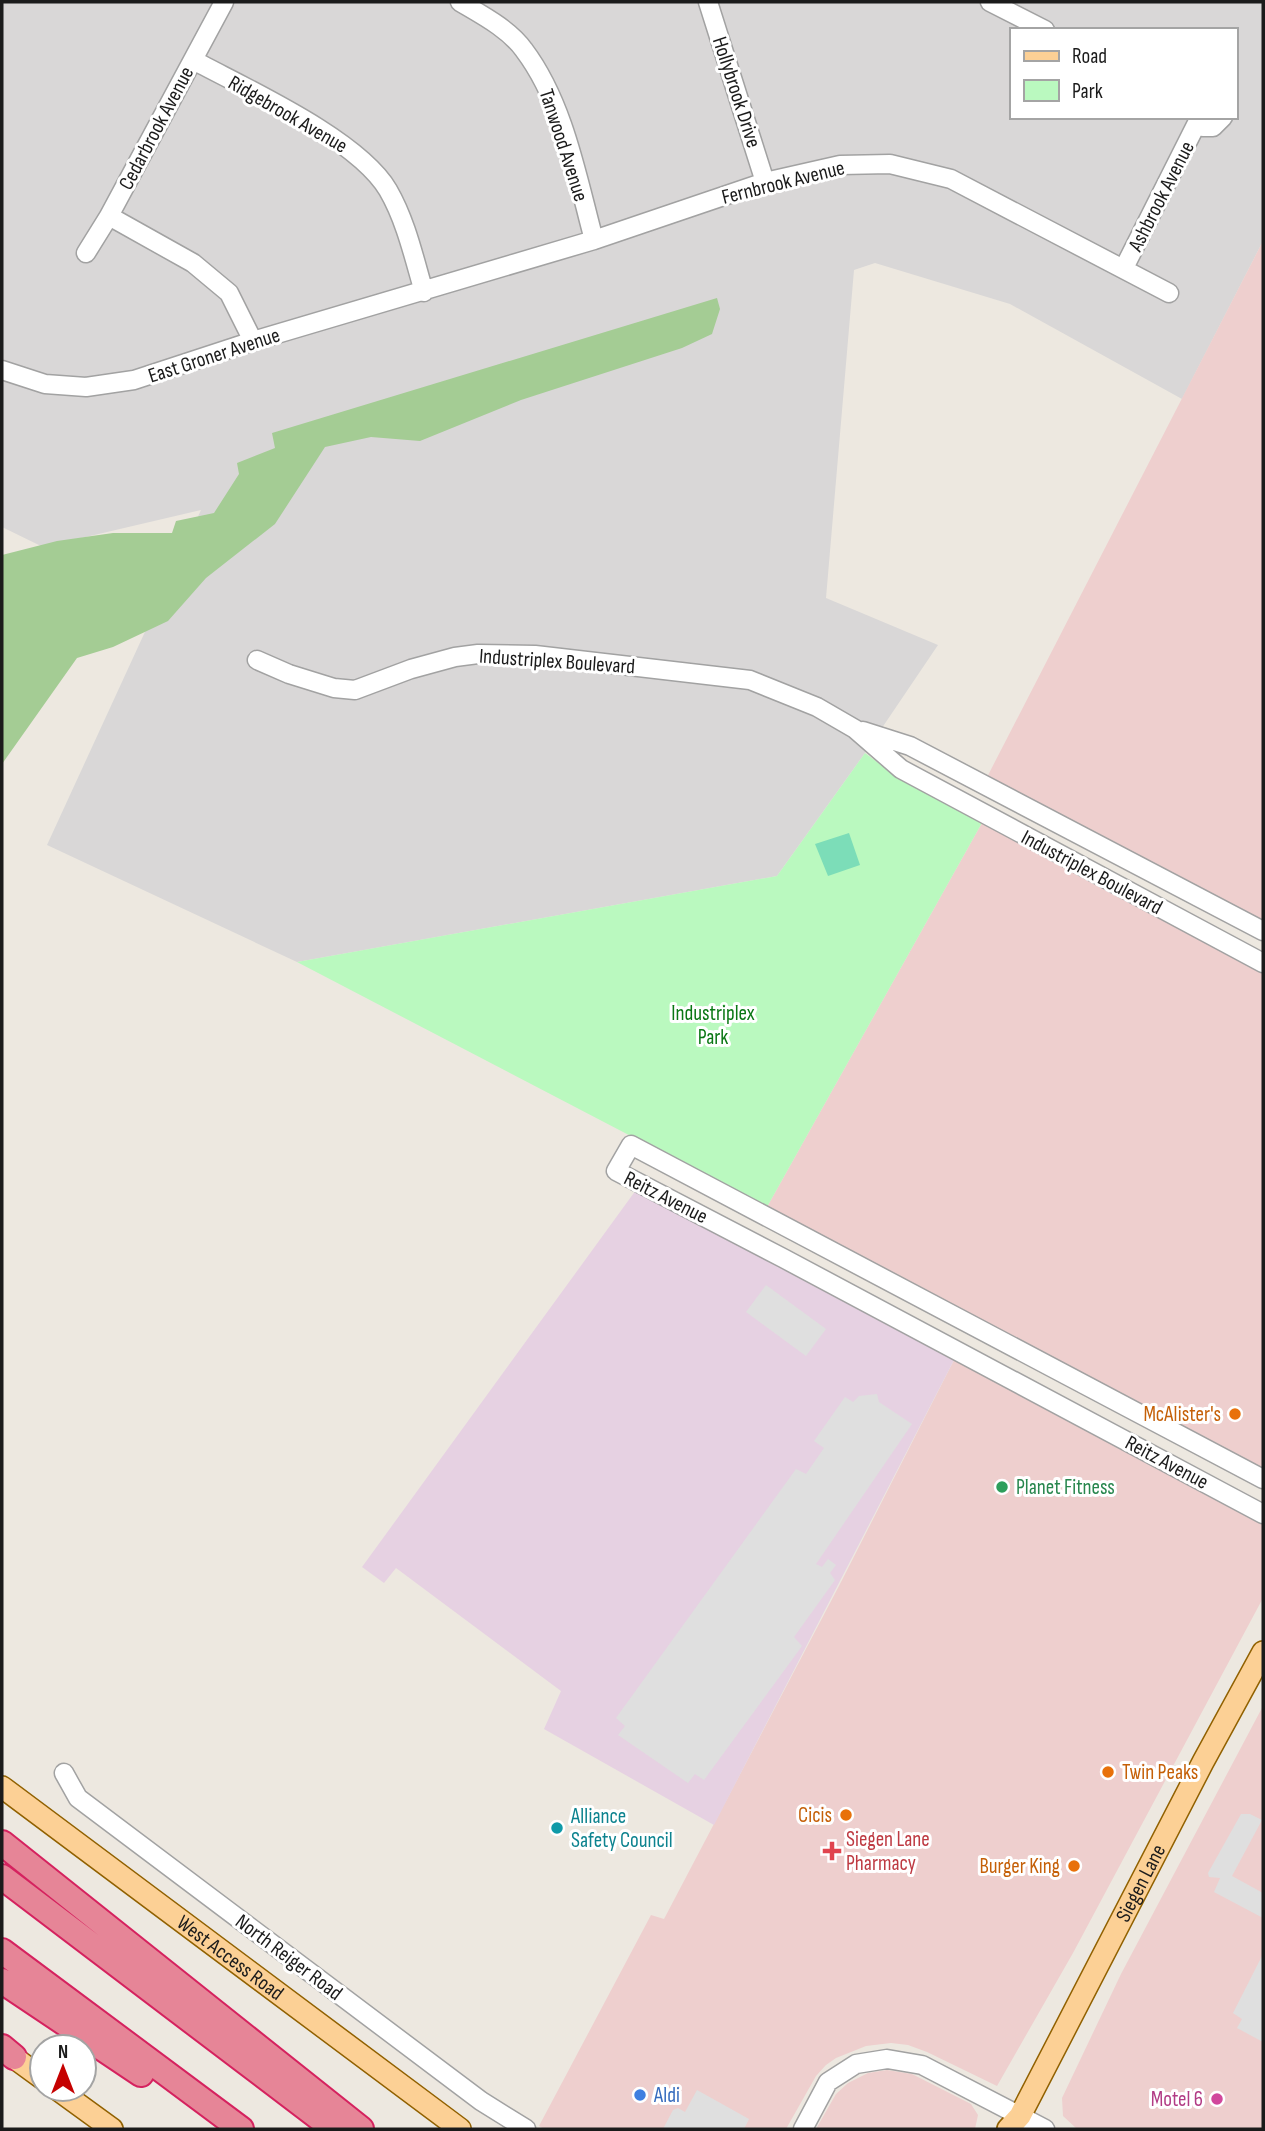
<svg xmlns="http://www.w3.org/2000/svg" width="1265" height="2131" viewBox="0 0 1265 2131" font-family="'Sofia Sans Condensed',sans-serif">
<style>
.residential{fill:#d9d7d7;fill-rule:evenodd}
.commercial{fill:#eecfce}
.industrial{fill:#e6d1e2}
.forest{fill:#a4cc94}
.park{fill:#baf9bf}
.pitch{fill:#7cddb8}
.parking{fill:#dfdfdf}
.lines{fill:none;stroke-linecap:round;stroke-linejoin:round}
.minor-casing{stroke:#a2a2a2;stroke-width:21}
.major-casing{stroke:#916100;stroke-width:24}
.highway-casing{stroke:#d5225f;stroke-width:28}
.minor{stroke:#fff;stroke-width:18}
.major{stroke:#fcd095;stroke-width:21}
.highway{stroke:#e68597;stroke-width:24}
.food-dot{fill:#e8710a;stroke:#fff;stroke-width:2.5}
.leisure-dot{fill:#2e9e5b;stroke:#fff;stroke-width:2.5}
.culture-dot{fill:#0f9aa8;stroke:#fff;stroke-width:2.5}
.health-dot{fill:#e0444e;stroke:#fff;stroke-width:2.5}
.shop-dot{fill:#3f7fe0;stroke:#fff;stroke-width:2.5}
.hotel-dot{fill:#d1479c;stroke:#fff;stroke-width:2.5}
.labels{text-anchor:middle;stroke-width:6;stroke-linejoin:round;paint-order:stroke}
.street-label{font-size:21px;fill:#1b1b1b;stroke:#fff}
.park-label{font-size:21px;fill:#0a7714;stroke:#fff}
.food-label{font-size:21px;fill:#c56008;stroke:#fff;text-anchor:end}
.leisure-label{font-size:21px;fill:#27864d;stroke:#fff;text-anchor:start}
.culture-label{font-size:21px;fill:#0d838f;stroke:#fff;text-anchor:start}
.health-label{font-size:21px;fill:#be3a42;stroke:#fff;text-anchor:start}
.shop-label{font-size:21px;fill:#366cbe;stroke:#fff;text-anchor:start}
.hotel-label{font-size:21px;fill:#b23c85;stroke:#fff;text-anchor:end}
</style>
<rect width="100%" height="100%" fill="#ede8e0"/>
<!-- residential -->
<path class="residential" d="M 2,2 L 1263,2 L 1263,241 L 1182,399 L 1010,304 L 875,263 L 854,270 L 826,598 L 938,645 L 865,753 L 777,876 L 297,962 L 47,845 L 201,510 L 43,547 L 2,527 ZM 1011,30 L 1235,30 L 1235,117 L 1011,117 Z"/>
<!-- commercial -->
<path class="commercial" d="M 1263,241 L 1263,927 L 983,785 Z
M 983,821 L 1263,971 L 1263,1471 L 767,1207 Z
M 954,1360 L 1263,1520 L 1263,1598 L 1073,1953 L 997,2086 L 927,2052 L 908,2045 L 891,2043 L 866,2046 L 836,2058 L 826,2065 L 816,2076 L 786,2129 L 544,2129 L 539,2126 L 651,1915 L 664,1919 L 840,1584 Z
M 1263,1706 L 1263,2129 L 1077,2129 L 1063,2116 L 1062,2098 L 1121,1974 Z
M 887,2070 L 912,2074 L 971,2104 L 978,2115 L 975,2129 L 816,2129 L 836,2094 L 848,2083 L 868,2073 Z"/>
<!-- industrial -->
<path class="industrial" d="M 636,1190 L 954,1360 L 714,1825 L 544,1729 L 561,1691 L 396,1568 L 384,1583 L 362,1567 Z"/>
<!-- forest -->
<path class="forest" d="M 717,298 L 720,309 L 712,334 L 682,348 L 521,400 L 420,441 L 371,437 L 325,447 L 275,524 L 206,578 L 168,621 L 113,647 L 77,658 L 2,764 L 2,555 L 57,541 L 113,533 L 172,533 L 176,521 L 214,513 L 239,474 L 237,463 L 275,448 L 272,433 Z"/>
<!-- park -->
<path class="park" d="M 865,753 L 900,779 L 983,821 L 767,1207 L 297,962 L 777,876 Z"/>
<!-- pitch -->
<path class="pitch" d="M 849,833 L 860,865 L 828,876 L 815,844 Z"/>
<!-- parking -->
<path class="parking" d="M 766,1285 L 826,1329 L 806,1356 L 746,1312 Z
M 877,1394 L 879,1402 L 912,1424 L 816,1564 L 822,1567 L 828,1559 L 836,1565 L 830,1573 L 835,1580 L 794,1637 L 802,1646 L 704,1780 L 695,1774 L 688,1783 L 618,1735 L 625,1726 L 616,1718 L 796,1469 L 806,1474 L 824,1448 L 814,1441 L 845,1397 L 853,1402 L 859,1396 Z
M 1241,1814 L 1250,1814 L 1262,1820 L 1232,1876 L 1263,1893 L 1263,1918 L 1214,1892 L 1220,1878 L 1209,1877 L 1208,1873 Z
M 1263,1954 L 1263,2042 L 1237,2028 L 1242,2019 L 1233,2013 Z
M 697,2090 L 749,2119 L 744,2129 L 663,2129 L 673,2110 L 678,2108 L 685,2112 Z"/>
<g class="lines">
<!-- minor casing -->
<g class="minor-casing">
<path id="minor" d="M 460,2 C 482,15 509,29 524,50 C 564,103 577,177 594,240
M 708,2 L 765,182
M 990,2 L 1045,30
M 193,60 C 247,89 358,139 388,190 C 406,221 414,258 424,292
M 1197,124 L 1203,127 L 1213,127 L 1223,117
M 109,216 L 193,263 L 229,293 L 253,341
M 86,253 L 109,216 L 224,2
M 1124,268 L 1200,117
M 2,370 L 45,384 L 86,387 L 134,380 L 253,341 L 594,240 L 765,182 L 840,165 L 890,164 L 951,179 L 1169,293
M 257,660 L 289,674 L 334,688 L 355,690 L 411,669 L 455,657 L 478,654 L 535,655 L 750,680 L 817,707 L 855,729 L 901,769 L 1263,963
M 863,731 L 910,746 L 1263,931
M 1263,1479 L 631,1145 L 616,1171 L 783,1258 L 1263,1514
M 64,1773 L 78,1798 L 481,2101 L 526,2129
M 803,2129 L 828,2082 L 856,2064 L 887,2059 L 922,2065 L 1045,2129"/>
</g>
<!-- major casing -->
<g class="major-casing">
<g id="major">
<path id="s1" d="M 2,1787 L 460,2129"/>
<path d="M 2,2049 L 42,2078"/>
<path d="M 57,2089 L 112,2129"/>
<path id="s2" d="M 1008,2129 L 1020,2116 L 1203,1762 L 1263,1652"/>
</g>
</g>
<!-- highway casing -->
<g class="highway-casing">
<path id="highway" d="M 2,1843 L 361,2129
M 2,1877 L 334,2129
M 2,1951 L 241,2129
M 2,1981 L 141,2074
M 2,2047 L 14,2057"/>
</g>
<!-- minor -->
<use href="#minor" class="minor"/>
<!-- major -->
<use href="#major" class="major"/>
<!-- highway -->
<use href="#highway" class="highway"/>
</g>
<!-- markers -->
<g class="food-dot">
<circle cx="1235" cy="1414" r="7"/>
<circle cx="1108" cy="1772" r="7"/>
<circle cx="846" cy="1815" r="7"/>
<circle cx="1074" cy="1866" r="7"/>
</g>
<circle class="leisure-dot" cx="1002" cy="1487" r="7"/>
<circle class="culture-dot" cx="557" cy="1828" r="7"/>
<path class="health-dot" d="M828.5 1840.5h7v7h7v7h-7v7h-7v-7h-7v-7h7z"/>
<circle class="shop-dot" cx="640" cy="2095" r="7"/>
<circle class="hotel-dot" cx="1217" cy="2099" r="7"/>
<g class="labels">
<!-- street labels -->
<g class="street-label">
<text transform="translate(737 92) rotate(72)" y="7">Hollybrook Drive</text>
<text transform="translate(288 114) rotate(30)" y="7">Ridgebrook Avenue</text>
<text transform="translate(156 128) rotate(-62)" y="7">Cedarbrook Avenue</text>
<text transform="translate(564 145) rotate(72)" y="7">Tanwood Avenue</text>
<text transform="translate(783 182) rotate(-14)" y="7">Fernbrook Avenue</text>
<text transform="translate(1161 196) rotate(-63)" y="7">Ashbrook Avenue</text>
<text transform="translate(214 355) rotate(-18)" y="7">East Groner Avenue</text>
<text transform="translate(557 661) rotate(4)" y="7">Industriplex Boulevard</text>
<text transform="translate(1092 872) rotate(28)" y="7">Industriplex Boulevard</text>
<text transform="translate(666 1197) rotate(27)" y="7">Reitz Avenue</text>
<text transform="translate(1167 1462) rotate(28)" y="7">Reitz Avenue</text>
<text dy="7" stroke="none"><textPath href="#s2" startOffset="280">Siegen Lane</textPath></text>
<text transform="translate(289 1957) rotate(37)" y="7">North Reiger Road</text>
<text dy="7" stroke="none"><textPath href="#s1" startOffset="285">West Access Road</textPath></text>
</g>
<!-- park labels -->
<g class="park-label">
<text x="713" y="1020">Industriplex<tspan x="713" dy="24">Park</tspan></text>
</g>
<!-- food labels -->
<g class="food-label">
<text x="1221" y="1421">McAlister's</text>
<text x="1122" y="1779" text-anchor="start">Twin Peaks</text>
<text x="832" y="1822">Cicis</text>
<text x="1060" y="1873">Burger King</text>
</g>
<!-- leisure labels -->
<g class="leisure-label">
<text x="1016" y="1494">Planet Fitness</text>
</g>
<!-- culture labels -->
<g class="culture-label">
<text x="571" y="1823">Alliance<tspan x="571" dy="24">Safety Council</tspan></text>
</g>
<!-- health labels -->
<g class="health-label">
<text x="846" y="1846">Siegen Lane<tspan x="846" dy="24">Pharmacy</tspan></text>
</g>
<!-- shop labels -->
<g class="shop-label">
<text x="654" y="2102">Aldi</text>
</g>
<!-- hotel labels -->
<g class="hotel-label">
<text x="1203" y="2106">Motel 6</text>
</g>
</g>
<!-- border -->
<rect width="1265" height="2131" fill="none" stroke="#1b1b1b" stroke-width="7"/>
<!-- legend -->
<rect x="1010" y="28" width="228" height="91" fill="#ffffff" stroke="#a4a4a4" stroke-width="2"/>
<rect x="1024" y="51" width="35" height="10" fill="#fcd095" stroke="#a4a4a4" stroke-width="2"/>
<text x="1072" y="63" font-size="21" fill="#1b1b1b">Road</text>
<rect x="1024" y="80" width="35" height="21" fill="#baf9bf" stroke="#a4a4a4" stroke-width="2"/>
<text x="1072" y="98" font-size="21" fill="#1b1b1b">Park</text>
<!-- north arrow -->
<g transform="translate(63 2068)"><circle r="33" fill="#ffffff" stroke="#a4a4a4" stroke-width="2"/>
<path d="M0-5L12 26L0 18L-12 26Z" fill="#c50100"/>
<text y="-10" font-size="19" font-weight="bold" text-anchor="middle" fill="#1b1b1b">N</text>
</g>
</svg>
